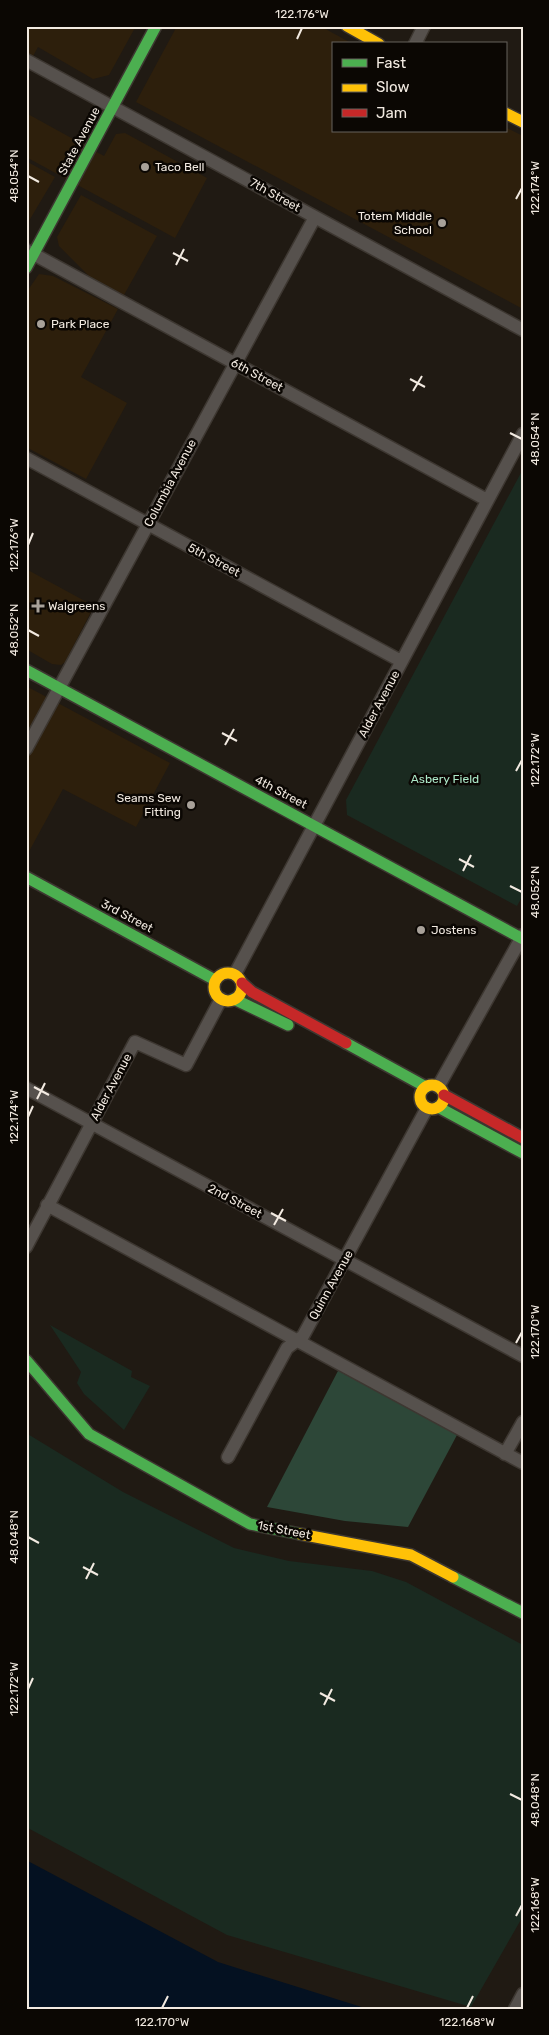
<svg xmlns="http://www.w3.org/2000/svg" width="549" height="2035" viewBox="0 0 549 2035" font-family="Rubik,sans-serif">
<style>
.built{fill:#2d1f0c}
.green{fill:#1a2a20}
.forest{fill:#2d4738}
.water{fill:#041121}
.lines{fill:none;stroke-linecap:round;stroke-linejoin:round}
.street-casing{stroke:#3d3731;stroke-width:15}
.fast-casing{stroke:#3d3731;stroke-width:14}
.slow-casing{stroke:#3d3731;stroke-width:14}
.jam-casing{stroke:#3d3731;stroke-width:14}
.street{stroke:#56514d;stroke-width:12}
.fast{stroke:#4caf50;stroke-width:11}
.slow{stroke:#ffc107;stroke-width:11}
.jam{stroke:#c62828;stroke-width:11}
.ticks{fill:none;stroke:#f2eae1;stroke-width:2}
.poi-dot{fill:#a8a199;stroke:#0b0703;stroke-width:2}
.labels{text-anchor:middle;stroke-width:5;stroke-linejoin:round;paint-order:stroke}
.street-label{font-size:12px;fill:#f2eae1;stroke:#0b0703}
.poi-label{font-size:12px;fill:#f2eae1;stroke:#0b0703;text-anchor:start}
.park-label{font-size:12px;fill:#ace8c8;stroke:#0b0703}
.neatline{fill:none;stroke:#f2eae1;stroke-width:2}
.ticks-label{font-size:12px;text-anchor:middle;fill:#f2eae1}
</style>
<rect width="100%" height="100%" fill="#201a13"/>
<!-- built -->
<path class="built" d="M 26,26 L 136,26 L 109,75 L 93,79 L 38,47 L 26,69 Z
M 177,26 L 320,26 L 353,44 L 333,44 L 333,131 L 505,131 L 505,127 L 523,136 L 523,309 L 136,102 Z
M 26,113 L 104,156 L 116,134 L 125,133 L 207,178 L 175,238 L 26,157 Z
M 26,161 L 55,177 L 26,226 Z
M 81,195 L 157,236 L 124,295 L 89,276 L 59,246 L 57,237 Z
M 39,274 L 53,276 L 118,309 L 81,377 L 127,403 L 86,479 L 26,447 L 26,293 Z
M 26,569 L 94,606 L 65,662 L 61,665 L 52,664 L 26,649 Z
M 26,686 L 170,763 L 136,827 L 63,789 L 26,857 Z"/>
<!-- green -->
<path class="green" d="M 523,469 L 523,895 L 517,906 L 347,815 L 346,800 Z
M 50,1325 L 132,1371 L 131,1377 L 150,1386 L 124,1430 L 84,1394 L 77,1383 L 81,1372 Z
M 26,1433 L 123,1492 L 234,1548 L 289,1561 L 372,1571 L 406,1582 L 523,1645 L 523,1916 L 471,2007 L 227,1935 L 26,1827 Z"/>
<!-- forest -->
<path class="forest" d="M 339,1369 L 457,1435 L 408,1527 L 345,1521 L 267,1507 Z"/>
<!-- water -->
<path class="water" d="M 26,1860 L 218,1962 L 368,2009 L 26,2009 Z"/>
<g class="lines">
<!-- street casing -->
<g class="street-casing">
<path id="street" d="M 415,44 L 424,26
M 26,60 L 523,330
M 26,250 L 487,500
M 26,458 L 401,661
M 26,749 L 315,217
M 235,974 L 523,434
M 438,1087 L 523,935
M 26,1088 L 523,1356
M 47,1205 L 523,1463
M 26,1247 L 135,1042 L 186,1065 L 221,999
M 505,1454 L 523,1422
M 228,1457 L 287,1348 L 303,1336 L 427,1108
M 515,2009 L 523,1994"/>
</g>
<!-- fast casing -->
<g class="fast-casing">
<path id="fast" d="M 26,268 L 156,26
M 26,670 L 523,939
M 26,877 L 215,980
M 234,999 L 288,1025
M 346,1043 L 426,1087
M 438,1107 L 523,1153
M 26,1360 L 89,1434 L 250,1524 L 300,1534
M 453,1577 L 523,1613"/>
</g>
<!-- slow casing -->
<g class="slow-casing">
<path id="slow" d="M 347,26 L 379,44
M 505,113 L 523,122
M214 987a14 14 0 1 1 28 0a14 14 0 1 1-28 0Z
M420 1097a12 12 0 1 1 24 0a12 12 0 1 1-24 0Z
M 300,1534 L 411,1555 L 453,1577"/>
</g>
<!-- jam casing -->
<g class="jam-casing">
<path id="jam" d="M 242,983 L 252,992 L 346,1043
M 444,1095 L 523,1138"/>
</g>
<!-- street -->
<use href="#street" class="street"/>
<!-- fast -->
<use href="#fast" class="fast"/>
<!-- slow -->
<use href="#slow" class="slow"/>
<!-- jam -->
<use href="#jam" class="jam"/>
</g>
<!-- ticks -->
<path class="ticks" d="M 297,39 L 302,28M 28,176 L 39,182M 516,199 L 522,188M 173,253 L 188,261M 176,265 L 184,249M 410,379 L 425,387M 413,391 L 422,376M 510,433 L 522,439M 28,545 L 33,533M 28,630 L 39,636M 222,733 L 237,741M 225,745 L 234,729M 516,771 L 522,760M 459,859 L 474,867M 463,871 L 471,855M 510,886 L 522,892M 34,1087 L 49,1095M 37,1099 L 45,1083M 28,1117 L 33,1106M 271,1213 L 286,1221M 274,1225 L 283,1209M 516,1343 L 522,1332M 28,1537 L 39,1543M 83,1567 L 98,1575M 86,1579 L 94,1563M 28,1689 L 33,1678M 320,1693 L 335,1701M 324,1705 L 332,1689M 510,1794 L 522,1800M 516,1916 L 522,1905M 162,2008 L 168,1996M 467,2008 L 473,1996"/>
<!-- markers -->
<g class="poi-dot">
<circle cx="145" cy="167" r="5"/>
<circle cx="442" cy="223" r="5"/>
<circle cx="41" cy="324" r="5"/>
<path d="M35.5 598.5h5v5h5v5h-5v5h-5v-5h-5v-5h5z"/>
<circle cx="191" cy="805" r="5"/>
<circle cx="421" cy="930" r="5"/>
</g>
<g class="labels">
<!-- street labels -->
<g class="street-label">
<text transform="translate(79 141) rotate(-62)" y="4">State Avenue</text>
<text transform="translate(275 195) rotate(29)" y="4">7th Street</text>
<text transform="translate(257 375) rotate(28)" y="4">6th Street</text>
<text transform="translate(170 483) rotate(-62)" y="4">Columbia Avenue</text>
<text transform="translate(214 560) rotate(28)" y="4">5th Street</text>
<text transform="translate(379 704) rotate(-62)" y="4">Alder Avenue</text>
<text transform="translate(281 792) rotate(28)" y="4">4th Street</text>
<text transform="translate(127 916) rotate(28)" y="4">3rd Street</text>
<text transform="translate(111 1087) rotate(-62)" y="4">Alder Avenue</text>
<text transform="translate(235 1201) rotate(28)" y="4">2nd Street</text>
<text transform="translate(331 1285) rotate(-61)" y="4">Quinn Avenue</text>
<text transform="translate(284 1530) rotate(11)" y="4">1st Street</text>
</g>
<!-- poi labels -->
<g class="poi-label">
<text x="155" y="171">Taco Bell</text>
<text x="432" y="220" text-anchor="end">Totem Middle<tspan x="432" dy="14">School</tspan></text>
<text x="51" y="328">Park Place</text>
<text x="48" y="610">Walgreens</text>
<text x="181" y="802" text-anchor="end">Seams Sew<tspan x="181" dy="14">Fitting</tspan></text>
<text x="431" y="934">Jostens</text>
</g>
<!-- park labels -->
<g class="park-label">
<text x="445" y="783">Asbery Field</text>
</g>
</g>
<!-- border -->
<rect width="549" height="2035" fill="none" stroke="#0b0703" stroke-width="55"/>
<!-- legend -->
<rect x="332" y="42" width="175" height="90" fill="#0b0703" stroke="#67625c"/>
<rect x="342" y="59" width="25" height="8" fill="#4caf50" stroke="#67625c"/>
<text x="376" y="68" font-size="15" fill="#f2eae1">Fast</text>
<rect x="342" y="84" width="25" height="8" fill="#ffc107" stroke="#67625c"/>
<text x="376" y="92" font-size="15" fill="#f2eae1">Slow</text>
<rect x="342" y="109" width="25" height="8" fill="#c62828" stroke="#67625c"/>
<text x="376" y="118" font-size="15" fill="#f2eae1">Jam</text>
<rect x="28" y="28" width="494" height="1980" class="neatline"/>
<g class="ticks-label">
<text x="302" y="18">122.176°W</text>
<text transform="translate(14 176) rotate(-90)" y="4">48.054°N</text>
<text transform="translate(535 188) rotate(-90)" y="4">122.174°W</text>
<text transform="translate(535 439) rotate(-90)" y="4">48.054°N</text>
<text transform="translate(14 545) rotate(-90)" y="4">122.176°W</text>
<text transform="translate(14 630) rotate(-90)" y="4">48.052°N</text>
<text transform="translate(535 760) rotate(-90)" y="4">122.172°W</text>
<text transform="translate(535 892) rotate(-90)" y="4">48.052°N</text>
<text transform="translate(14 1117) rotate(-90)" y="4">122.174°W</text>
<text transform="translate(535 1332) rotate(-90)" y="4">122.170°W</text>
<text transform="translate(14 1537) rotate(-90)" y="4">48.048°N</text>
<text transform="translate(14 1689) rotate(-90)" y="4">122.172°W</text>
<text transform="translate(535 1800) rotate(-90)" y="4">48.048°N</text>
<text transform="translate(535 1905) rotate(-90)" y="4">122.168°W</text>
<text x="162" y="2026">122.170°W</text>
<text x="467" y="2026">122.168°W</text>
</g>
</svg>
